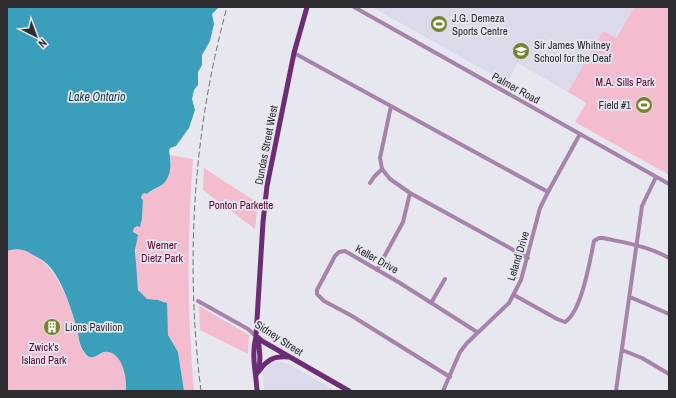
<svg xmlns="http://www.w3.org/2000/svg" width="676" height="398" viewBox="0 0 676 398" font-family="'Archivo Narrow',sans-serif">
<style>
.built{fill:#dadaea}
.green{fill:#f3bccf}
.water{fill:#3b9fbb}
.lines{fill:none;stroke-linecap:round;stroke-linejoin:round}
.minor{stroke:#a783ac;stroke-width:4}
.major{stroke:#6c2c76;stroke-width:5}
.rail{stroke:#706f75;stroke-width:1;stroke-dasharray:6 3;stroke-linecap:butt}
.labels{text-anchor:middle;stroke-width:3.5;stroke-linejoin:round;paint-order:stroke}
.poi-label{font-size:11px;fill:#2d2c30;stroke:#e7e7f0;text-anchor:start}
.park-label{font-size:11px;fill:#5f0134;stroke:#e7e7f0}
.street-label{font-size:11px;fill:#2d2c30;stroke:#e7e7f0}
.water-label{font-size:12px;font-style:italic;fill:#113e4a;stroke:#e7e7f0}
</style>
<rect width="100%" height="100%" fill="#e7e7f0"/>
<!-- built -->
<path class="built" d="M 372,7 L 634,7 L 615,38 L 603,31 L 568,92 L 518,63 L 507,83 Z
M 272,360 L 289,364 L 336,391 L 264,391 L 263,372 Z"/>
<!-- green -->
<path class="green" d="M 634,7 L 669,7 L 669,175 L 575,122 L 586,103 L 568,92 L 603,31 L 616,38 Z
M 170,155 L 193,159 C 187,238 187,312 194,391 L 184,391 L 178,352 L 168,335 L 166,305 L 164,301 C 158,300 148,301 143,296 C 132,286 137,257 136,243 C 136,238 133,233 134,228 L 142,223 L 143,200 L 141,198 L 142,195 L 144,193 L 147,194 L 162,185 L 168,178 L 171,161 Z
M 204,168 L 258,203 L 255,229 L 203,190 Z
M 14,248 C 18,249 23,249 26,251 C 54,260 71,303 77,330 C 79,338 79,346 84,353 C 93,364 99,350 109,352 C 123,355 127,379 126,391 L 7,391 L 7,251 Z
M 199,306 L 249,335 L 248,354 L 200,330 Z"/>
<!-- water -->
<path class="water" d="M 7,7 L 219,7 L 212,14 L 214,24 L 210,41 L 202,55 L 202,65 L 198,72 L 198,85 L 194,90 L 192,99 L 195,110 L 189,128 L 176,146 L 170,148 L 169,151 C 171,160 172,174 165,182 C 161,187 152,189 147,194 L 144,193 L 142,195 L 141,198 L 143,200 L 142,219 L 140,227 L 137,226 L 134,228 L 133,232 L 138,235 L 135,250 L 138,290 L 147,299 L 158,300 L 167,303 L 168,335 L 178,352 L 184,391 L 126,391 C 127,379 123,354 108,352 C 99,350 93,365 84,352 C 79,345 79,337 77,329 C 72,310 61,276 46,263 C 43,260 39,258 35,256 C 26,250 18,247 7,251 Z"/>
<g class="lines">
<!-- minor -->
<path class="minor" d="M 354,7 L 669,184
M 294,53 L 548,192
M 391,106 L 380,158 L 382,169 L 390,179 L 410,193 L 528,258
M 370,183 L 374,177 L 382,169
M 377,270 L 403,222 L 410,193
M 514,295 L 557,319 L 565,322 C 582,311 590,260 594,241 L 599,238 L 603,238 C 626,243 648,246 669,258
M 630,297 L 669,314
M 198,301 L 248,329 L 256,336
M 431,303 L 445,279
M 622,350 L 642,358 L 669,374
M 450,377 L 352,316 L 324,301 L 317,294 L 317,290 L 335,256 L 339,252 L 345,251 L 400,283 L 477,332
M 443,391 L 460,352 L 467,343 L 509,303 L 521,280 L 540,208 L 548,192 L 580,134
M 616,391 L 642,206 L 656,177"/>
<!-- major -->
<path class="major" d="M 256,336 L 262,341 L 349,391
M 259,371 C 267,360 273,356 288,357
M 256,375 C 262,366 260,347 257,337
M 257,391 C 256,371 251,356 256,336 L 263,222 L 267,186 L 294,53 L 307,7"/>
<!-- rail -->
<path class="rail" d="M 201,391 C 185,263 193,131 227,7"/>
</g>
<!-- icons -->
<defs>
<g id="stadium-disc" transform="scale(0.9)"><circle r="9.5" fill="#768331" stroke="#e7e7f0"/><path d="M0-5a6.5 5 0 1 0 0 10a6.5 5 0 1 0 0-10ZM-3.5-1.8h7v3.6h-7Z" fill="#fff"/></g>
<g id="school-disc" transform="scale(0.9)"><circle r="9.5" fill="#768331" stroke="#e7e7f0"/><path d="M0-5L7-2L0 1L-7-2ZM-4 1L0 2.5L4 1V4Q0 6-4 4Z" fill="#fff"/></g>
<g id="building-disc" transform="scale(0.9)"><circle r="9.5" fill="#768331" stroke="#e7e7f0"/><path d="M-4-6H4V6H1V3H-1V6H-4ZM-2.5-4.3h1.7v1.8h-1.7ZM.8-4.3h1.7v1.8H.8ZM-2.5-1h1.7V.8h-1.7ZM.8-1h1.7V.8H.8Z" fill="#fff"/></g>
</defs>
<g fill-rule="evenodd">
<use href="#stadium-disc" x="439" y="24"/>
<use href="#school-disc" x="521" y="51"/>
<use href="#stadium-disc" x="644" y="105"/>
<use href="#building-disc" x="52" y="327"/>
</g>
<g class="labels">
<!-- poi labels -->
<g class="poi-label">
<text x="452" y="22">J.G. Demeza<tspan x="452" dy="13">Sports Centre</tspan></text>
<text x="534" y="49">Sir James Whitney<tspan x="534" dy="13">School for the Deaf</tspan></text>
<text x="631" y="109" text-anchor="end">Field #1</text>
<text x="65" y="331">Lions Pavilion</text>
</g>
<!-- park labels -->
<g class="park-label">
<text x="625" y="86">M.A. Sills Park</text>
<text x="241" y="209">Ponton Parkette</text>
<text x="162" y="249">Werner<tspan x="162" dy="13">Dietz Park</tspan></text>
<text x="44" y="351">Zwick's<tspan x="44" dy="13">Island Park</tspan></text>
</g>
<!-- street labels -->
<g class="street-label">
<text transform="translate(516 88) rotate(29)" y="4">Palmer Road</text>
<text transform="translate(266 145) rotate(-79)" y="4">Dundas Street West</text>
<text transform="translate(518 256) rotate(-73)" y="4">Leland Drive</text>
<text transform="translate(377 259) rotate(29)" y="4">Keller Drive</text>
<text transform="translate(279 338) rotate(33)" y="4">Sidney Street</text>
</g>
<!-- water labels -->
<g class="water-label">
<text x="97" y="101">Lake Ontario</text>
</g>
</g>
<!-- border -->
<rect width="676" height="398" fill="none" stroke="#2d2c30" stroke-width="16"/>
<!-- north arrow -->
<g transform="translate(36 36) rotate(138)" stroke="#e7e7f0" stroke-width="3" paint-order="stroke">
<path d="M0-3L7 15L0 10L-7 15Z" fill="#2d2c30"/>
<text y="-6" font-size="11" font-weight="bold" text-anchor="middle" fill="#2d2c30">N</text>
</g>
</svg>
